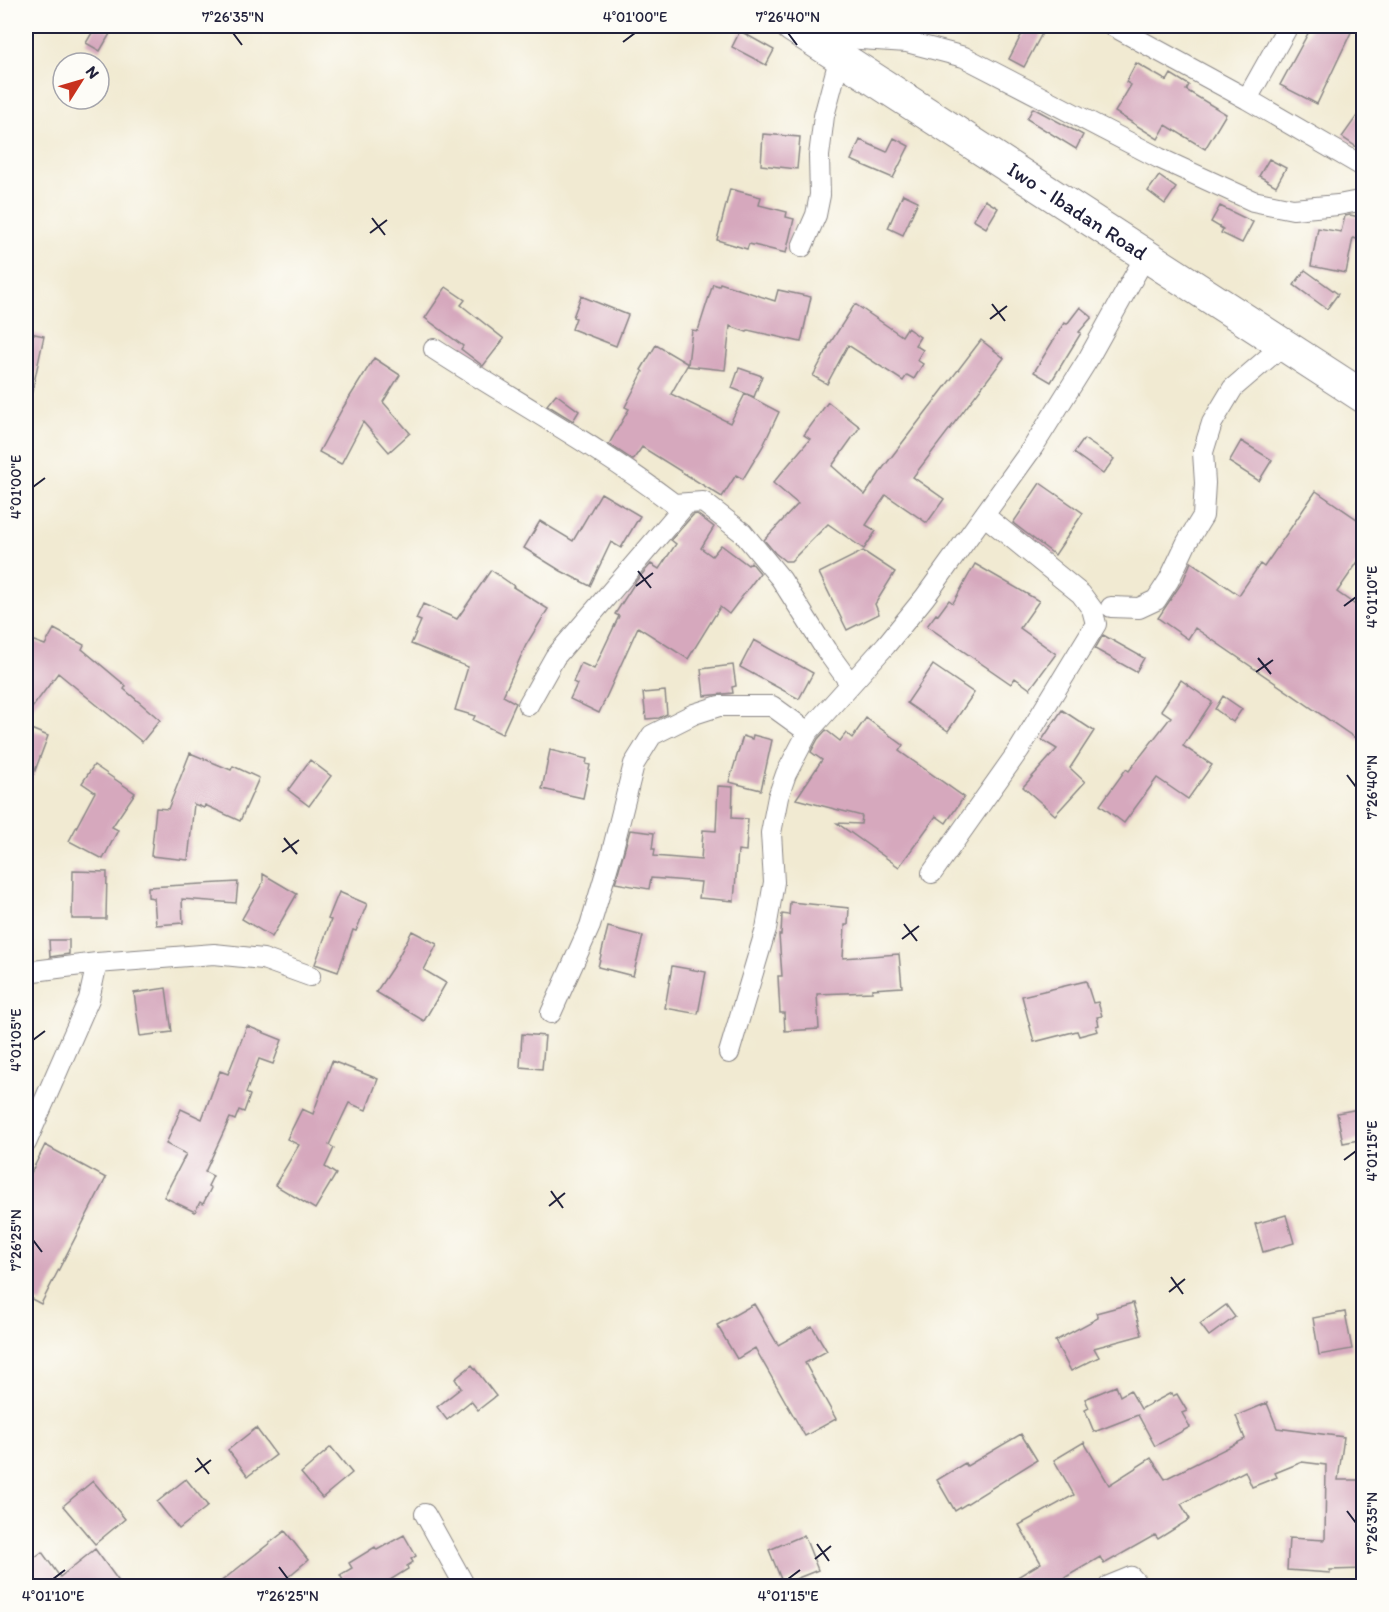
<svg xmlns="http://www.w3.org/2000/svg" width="1389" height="1612" viewBox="0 0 1389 1612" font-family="Itim,sans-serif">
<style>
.building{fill:#d6a8bd}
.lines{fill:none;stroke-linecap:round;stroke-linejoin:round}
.street-casing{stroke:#8a8686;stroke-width:22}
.primary-casing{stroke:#8a8686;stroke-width:34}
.street{stroke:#fff;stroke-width:20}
.primary{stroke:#fff;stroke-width:32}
.ticks{fill:none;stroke:#22223b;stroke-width:2}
.labels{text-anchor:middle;stroke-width:4.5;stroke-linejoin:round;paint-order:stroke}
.street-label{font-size:21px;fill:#22223b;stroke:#fdfcf7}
.neatline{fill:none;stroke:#22223b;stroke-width:2}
.ticks-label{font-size:15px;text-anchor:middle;fill:#22223b}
</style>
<rect width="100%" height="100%" fill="#fdfcf7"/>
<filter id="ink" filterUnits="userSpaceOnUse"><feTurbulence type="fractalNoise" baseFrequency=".0167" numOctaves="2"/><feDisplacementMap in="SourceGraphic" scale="12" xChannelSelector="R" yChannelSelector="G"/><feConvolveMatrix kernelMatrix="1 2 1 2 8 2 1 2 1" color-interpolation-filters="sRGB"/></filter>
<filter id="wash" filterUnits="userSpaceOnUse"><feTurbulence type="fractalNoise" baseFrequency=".008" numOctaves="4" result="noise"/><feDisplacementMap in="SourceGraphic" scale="24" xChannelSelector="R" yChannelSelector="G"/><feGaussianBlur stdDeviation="1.35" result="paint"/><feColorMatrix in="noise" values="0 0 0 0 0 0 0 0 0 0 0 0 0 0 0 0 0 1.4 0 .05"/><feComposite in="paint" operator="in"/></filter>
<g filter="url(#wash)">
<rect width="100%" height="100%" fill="#f1ead2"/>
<g id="blocks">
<!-- building -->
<path class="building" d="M 96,26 L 111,32 L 100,51 L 86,43 Z
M 1026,26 L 1046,26 L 1024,67 L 1009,59 Z
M 1312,26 L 1354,26 L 1317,104 L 1280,85 Z
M 740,31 L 774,50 L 766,65 L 732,47 Z
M 1136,63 L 1167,81 L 1171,74 L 1189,85 L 1186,90 L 1226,114 L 1205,149 L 1166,125 L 1158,139 L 1115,112 L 1131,85 L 1126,82 Z
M 1364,106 L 1364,152 L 1342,137 Z
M 1033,108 L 1083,135 L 1076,149 L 1027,119 Z
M 763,134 L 800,137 L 797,169 L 761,165 Z
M 894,138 L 909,146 L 893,178 L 851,160 L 860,140 L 887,152 Z
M 1269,159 L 1286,168 L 1276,186 L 1259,176 Z
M 1159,176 L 1176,188 L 1165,204 L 1148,191 Z
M 730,189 L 761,197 L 759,205 L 787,212 L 786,217 L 794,219 L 786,253 L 749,244 L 747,249 L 717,240 Z
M 903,194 L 918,201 L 903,235 L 888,228 Z
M 985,200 L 998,208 L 986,228 L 973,220 Z
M 1220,206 L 1253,222 L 1242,243 L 1221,233 L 1223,229 L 1211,222 Z
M 1350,215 L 1364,218 L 1364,241 L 1353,238 L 1346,273 L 1311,266 L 1318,228 L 1341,232 L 1345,216 Z
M 1305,270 L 1338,294 L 1327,309 L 1294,285 Z
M 720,283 L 775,301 L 778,290 L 811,297 L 801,342 L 748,330 L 747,332 L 730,326 L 725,370 L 688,366 L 688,364 L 671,394 L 730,423 L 745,394 L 779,412 L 763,446 L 743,479 L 736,475 L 722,497 L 642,447 L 633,460 L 609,444 L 629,409 L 625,407 L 643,372 L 641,370 L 656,345 L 688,364 L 692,330 L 698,331 L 713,284 L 719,286 Z
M 446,287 L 465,300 L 461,305 L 504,339 L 483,366 L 461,349 L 463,346 L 425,318 Z
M 581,296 L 628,315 L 616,346 L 572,329 L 576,318 L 573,317 Z
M 855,304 L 902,336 L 907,328 L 920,337 L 915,345 L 923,350 L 917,360 L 923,364 L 914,379 L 907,375 L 903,381 L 848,345 L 827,384 L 813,376 L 828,348 L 827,348 Z
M 1080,307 L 1092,317 L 1079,332 L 1081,333 L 1051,382 L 1034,372 L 1064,323 L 1067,324 Z
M 26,332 L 44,336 L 32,392 L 26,391 Z
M 981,340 L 1004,358 L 913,477 L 944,499 L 927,523 L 886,495 L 866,525 L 876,531 L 864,549 L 828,524 L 791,561 L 785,561 L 775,553 L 764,540 L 798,504 L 773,483 L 810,439 L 804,435 L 828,402 L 860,427 L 832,466 L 865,495 L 883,468 Z
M 374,358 L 400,375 L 383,402 L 410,433 L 389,452 L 363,422 L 341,464 L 319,452 L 341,411 Z
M 739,368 L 762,376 L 754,397 L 732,388 Z
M 556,394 L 579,411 L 573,421 L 547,405 Z
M 1084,439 L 1114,459 L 1103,474 L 1074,453 Z
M 1241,441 L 1272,460 L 1259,481 L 1229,462 Z
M 1040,483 L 1083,513 L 1055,555 L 1013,523 Z
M 1316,491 L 1364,524 L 1364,553 L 1337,592 L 1364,611 L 1364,675 L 1357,684 L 1364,689 L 1364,744 L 1195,628 L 1188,639 L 1158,618 L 1183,581 L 1191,562 L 1239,595 L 1260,564 L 1264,567 Z
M 601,493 L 640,516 L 621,548 L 611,542 L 590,586 L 561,571 L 524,548 L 540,521 L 573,541 Z
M 697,514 L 714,527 L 701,548 L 712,556 L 721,545 L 748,565 L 751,562 L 760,573 L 729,614 L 720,607 L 688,659 L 638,627 L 599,713 L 570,699 L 577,684 L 573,682 L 581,663 L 594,669 L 619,616 L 615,614 L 636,581 L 651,564 L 659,569 L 676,544 L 671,540 L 693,515 Z
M 863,551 L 895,572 L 875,604 L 879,614 L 847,630 L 819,573 Z
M 975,564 L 1039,601 L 1020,628 L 1056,654 L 1030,689 L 1015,678 L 1011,684 L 927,626 L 936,614 L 938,615 L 949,600 L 953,603 Z
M 491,570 L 514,586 L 513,587 L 548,609 L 526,645 L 503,696 L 516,703 L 502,734 L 473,720 L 475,716 L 455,710 L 468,667 L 411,644 L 421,621 L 416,619 L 423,604 L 457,619 Z
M 54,629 L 84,645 L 82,649 L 126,686 L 124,689 L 160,720 L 142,742 L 58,673 L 26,716 L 26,638 L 45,645 Z
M 1103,635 L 1144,658 L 1136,672 L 1095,649 Z
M 754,640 L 813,673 L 799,699 L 740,667 Z
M 733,665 L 736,686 L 732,687 L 733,693 L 704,696 L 701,669 Z
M 933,665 L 974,693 L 948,731 L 907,703 Z
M 1181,680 L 1212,702 L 1183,746 L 1212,765 L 1188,799 L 1157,778 L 1124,823 L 1100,805 L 1126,769 L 1129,771 L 1171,717 L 1161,710 Z
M 665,691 L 667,714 L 659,718 L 646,719 L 643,693 Z
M 1223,696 L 1242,709 L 1233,722 L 1215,709 Z
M 1062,710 L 1094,731 L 1070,768 L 1085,782 L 1055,815 L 1023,787 L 1057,749 L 1042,740 Z
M 866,718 L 903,745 L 899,751 L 964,797 L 946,823 L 936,816 L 899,867 L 837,823 L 861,824 L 862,816 L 796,799 L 822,760 L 811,752 L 818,739 L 826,730 L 840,741 L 846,733 L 852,738 Z
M 26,727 L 48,736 L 27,792 L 26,791 Z
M 753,735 L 772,740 L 761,790 L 729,782 L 743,736 L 752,739 Z
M 550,750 L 587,759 L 586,764 L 590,765 L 583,798 L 542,789 Z
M 190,753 L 231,770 L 233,766 L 259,778 L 240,821 L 205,805 L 204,808 L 194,804 L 188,860 L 151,856 L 156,808 L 168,809 Z
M 310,760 L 331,776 L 309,806 L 288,790 Z
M 94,765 L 135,793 L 112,827 L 118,830 L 103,859 L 69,841 L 95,792 L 82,783 Z
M 718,786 L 733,787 L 732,818 L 748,819 L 746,851 L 738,850 L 734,901 L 699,898 L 701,882 L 651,878 L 649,889 L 615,883 L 630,830 L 654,833 L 652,849 L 655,849 L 654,856 L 701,860 L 703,830 L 716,831 Z
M 73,871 L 107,872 L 106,919 L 72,919 Z
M 263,874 L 297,894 L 272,937 L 242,919 L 263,882 Z
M 238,882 L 236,903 L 182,899 L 183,923 L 156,925 L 154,898 L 148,897 L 148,887 Z
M 339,892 L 367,904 L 356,931 L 353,930 L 338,972 L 315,964 L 331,920 L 328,919 Z
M 790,902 L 849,908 L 848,925 L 845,925 L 843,958 L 899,954 L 902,987 L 872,989 L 872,992 L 817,994 L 819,1029 L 785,1031 L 784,1013 L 780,1013 L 778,976 L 782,976 L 779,935 L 781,935 L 782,914 L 789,915 Z
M 608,927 L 643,936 L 633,976 L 598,967 Z
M 412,931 L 437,944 L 424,970 L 446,983 L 424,1021 L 376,992 L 394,965 Z
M 49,940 L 69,940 L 69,954 L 50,957 Z
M 672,966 L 706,972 L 698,1014 L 665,1008 Z
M 1086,981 L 1093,1003 L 1098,1002 L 1102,1016 L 1097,1017 L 1099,1025 L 1096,1026 L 1098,1031 L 1079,1036 L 1077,1031 L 1034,1042 L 1022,996 Z
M 166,988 L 172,1032 L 140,1036 L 134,993 Z
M 247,1026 L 282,1040 L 273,1064 L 259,1059 L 246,1093 L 250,1095 L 244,1112 L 239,1110 L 235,1120 L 230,1118 L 205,1172 L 213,1176 L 208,1186 L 211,1188 L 203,1204 L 200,1202 L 195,1212 L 164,1197 L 186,1154 L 166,1144 L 181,1109 L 202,1119 L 220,1071 L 228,1074 Z
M 522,1034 L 545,1036 L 542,1069 L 520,1067 Z
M 332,1061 L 378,1079 L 366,1110 L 349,1103 L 329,1145 L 334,1148 L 325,1167 L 336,1174 L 315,1209 L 275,1185 L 299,1145 L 287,1139 L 302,1109 L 313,1114 Z
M 1364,1108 L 1364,1139 L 1343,1143 L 1337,1113 Z
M 45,1145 L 106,1178 L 41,1304 L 26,1296 L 26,1183 Z
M 1286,1215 L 1294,1243 L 1263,1252 L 1255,1224 Z
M 1133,1303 L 1142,1335 L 1094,1348 L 1099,1357 L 1071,1371 L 1055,1341 L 1098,1318 L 1096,1313 Z
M 754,1304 L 778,1345 L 812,1326 L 827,1351 L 805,1363 L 836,1419 L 805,1436 L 755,1348 L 737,1359 L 717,1325 Z
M 1226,1305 L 1235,1317 L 1209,1336 L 1200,1324 Z
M 1345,1312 L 1352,1349 L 1319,1355 L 1313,1318 Z
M 472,1365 L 496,1396 L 478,1410 L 471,1401 L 447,1420 L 437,1407 L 461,1388 L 455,1379 Z
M 1116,1386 L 1120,1396 L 1130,1390 L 1141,1409 L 1171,1393 L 1173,1396 L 1177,1394 L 1187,1411 L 1182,1413 L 1190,1427 L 1155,1446 L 1138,1415 L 1094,1432 L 1085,1410 L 1089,1408 L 1085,1399 Z
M 1267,1403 L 1277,1428 L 1344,1437 L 1338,1480 L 1362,1480 L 1360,1540 L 1364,1540 L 1364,1569 L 1330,1570 L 1330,1573 L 1287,1570 L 1289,1538 L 1325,1540 L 1326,1465 L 1302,1462 L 1275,1473 L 1277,1477 L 1252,1487 L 1245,1471 L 1181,1504 L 1190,1519 L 1158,1539 L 1155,1535 L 1104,1564 L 1100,1557 L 1049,1587 L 1001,1587 L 1041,1563 L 1019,1525 L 1074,1495 L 1054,1460 L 1084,1442 L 1109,1485 L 1151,1458 L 1165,1479 L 1245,1439 L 1236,1416 Z
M 256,1428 L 276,1455 L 248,1476 L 228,1450 Z
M 1021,1434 L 1037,1460 L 955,1511 L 937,1480 L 965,1463 L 967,1466 Z
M 331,1447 L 352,1473 L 322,1498 L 301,1473 Z
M 186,1479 L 208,1506 L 179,1529 L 157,1502 Z
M 93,1481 L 125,1519 L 95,1544 L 63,1506 Z
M 285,1531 L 308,1560 L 276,1587 L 214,1587 Z
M 404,1535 L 416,1556 L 411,1559 L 413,1562 L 407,1566 L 408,1569 L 379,1587 L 347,1587 L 340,1575 L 352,1568 L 349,1563 L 375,1547 L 377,1550 Z
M 804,1535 L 818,1570 L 783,1584 L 769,1550 Z
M 95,1549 L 123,1587 L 26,1587 L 26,1564 L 42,1552 L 60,1577 Z"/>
</g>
</g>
<g filter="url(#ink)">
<use href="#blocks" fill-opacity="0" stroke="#8a8686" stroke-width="1.5"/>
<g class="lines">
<!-- street casing -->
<g class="street-casing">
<path id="street" d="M 1113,26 L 1247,99 L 1364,167
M 814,36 L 907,42 L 964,57 L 1159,158 L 1253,201 L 1293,209 L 1338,205 L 1364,200
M 1247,99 L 1288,26
M 802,247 L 816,215 L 820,195 L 819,156 L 824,116 L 840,56
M 434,349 C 514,401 598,446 674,504 L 703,502 L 743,533 L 781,579 L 826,650 L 850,683
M 1111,607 L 1139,608 L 1156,600 L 1169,580 L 1187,542 L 1203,516 L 1205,483 L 1203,452 L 1212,423 L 1233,388 L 1282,346
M 528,705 L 555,657 L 686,504
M 932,873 L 1019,750 L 1096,624 L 1092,609 L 1081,594 L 985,516
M 26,972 L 97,963 L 214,954 L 263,959 L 310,976
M 551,1013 L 590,926 L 612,852 L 634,764 L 652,735 L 694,714 L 719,706 L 772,706 L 808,732
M 729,1053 L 766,929 L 774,882 L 771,833 L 778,797 L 786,774 L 808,732 L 886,645 L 925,597 L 1033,447 L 1087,361 L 1146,255
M 26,1143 L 89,999 L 97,963
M 425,1514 L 465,1586
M 1109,1586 L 1131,1577 L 1139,1586"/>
</g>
<!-- primary casing -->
<g class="primary-casing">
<g id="primary">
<path id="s1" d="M 792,26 L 1364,397"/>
</g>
</g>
<!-- street -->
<use href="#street" class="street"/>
<!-- primary -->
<use href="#primary" class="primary"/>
</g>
</g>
<!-- ticks -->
<path class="ticks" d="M 233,33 L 242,45M 788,33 L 797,45M 623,42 L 635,33M 372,218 L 385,235M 370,233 L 387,220M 992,304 L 1005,321M 990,319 L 1007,306M 33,487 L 45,478M 638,571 L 651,588M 636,586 L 653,573M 1344,606 L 1356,597M 1258,658 L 1271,674M 1256,672 L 1273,660M 1347,775 L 1356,787M 284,838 L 297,854M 282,852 L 299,840M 904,924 L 917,941M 902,939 L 919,926M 33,1040 L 45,1031M 1344,1160 L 1356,1151M 551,1191 L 563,1208M 549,1206 L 565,1193M 33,1240 L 42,1252M 1171,1277 L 1183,1294M 1169,1292 L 1185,1279M 197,1458 L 209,1474M 195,1472 L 211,1460M 1347,1511 L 1356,1523M 817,1544 L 829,1561M 815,1559 L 831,1546M 279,1567 L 288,1579M 53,1579 L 65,1570M 788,1579 L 800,1570"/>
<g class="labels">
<!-- street labels -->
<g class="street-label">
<text dy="7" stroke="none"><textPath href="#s1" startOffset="340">Iwo - Ibadan Road</textPath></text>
</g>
</g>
<!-- margin -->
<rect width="1389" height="1612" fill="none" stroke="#fdfcf7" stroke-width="66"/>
<!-- north arrow -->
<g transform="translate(81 81) rotate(53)"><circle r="28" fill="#fdfcf7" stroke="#a5a5ac" stroke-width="1.5"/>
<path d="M0-4.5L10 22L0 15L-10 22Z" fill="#c8321e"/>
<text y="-9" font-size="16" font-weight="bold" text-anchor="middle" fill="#22223b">N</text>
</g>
<rect x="33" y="33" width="1323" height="1546" class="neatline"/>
<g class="ticks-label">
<text x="233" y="22">7°26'35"N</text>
<text x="635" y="22">4°01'00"E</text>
<text x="788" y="22">7°26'40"N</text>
<text transform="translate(16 487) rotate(-90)" y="5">4°01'00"E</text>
<text transform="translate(1372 597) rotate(-90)" y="5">4°01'10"E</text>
<text transform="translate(1372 787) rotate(-90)" y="5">7°26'40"N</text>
<text transform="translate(16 1040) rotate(-90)" y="5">4°01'05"E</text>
<text transform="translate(1372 1151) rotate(-90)" y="5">4°01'15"E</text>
<text transform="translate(16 1240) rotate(-90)" y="5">7°26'25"N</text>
<text transform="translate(1372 1523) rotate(-90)" y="5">7°26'35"N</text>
<text x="53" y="1601">4°01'10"E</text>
<text x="288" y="1601">7°26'25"N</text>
<text x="788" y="1601">4°01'15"E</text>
</g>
</svg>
